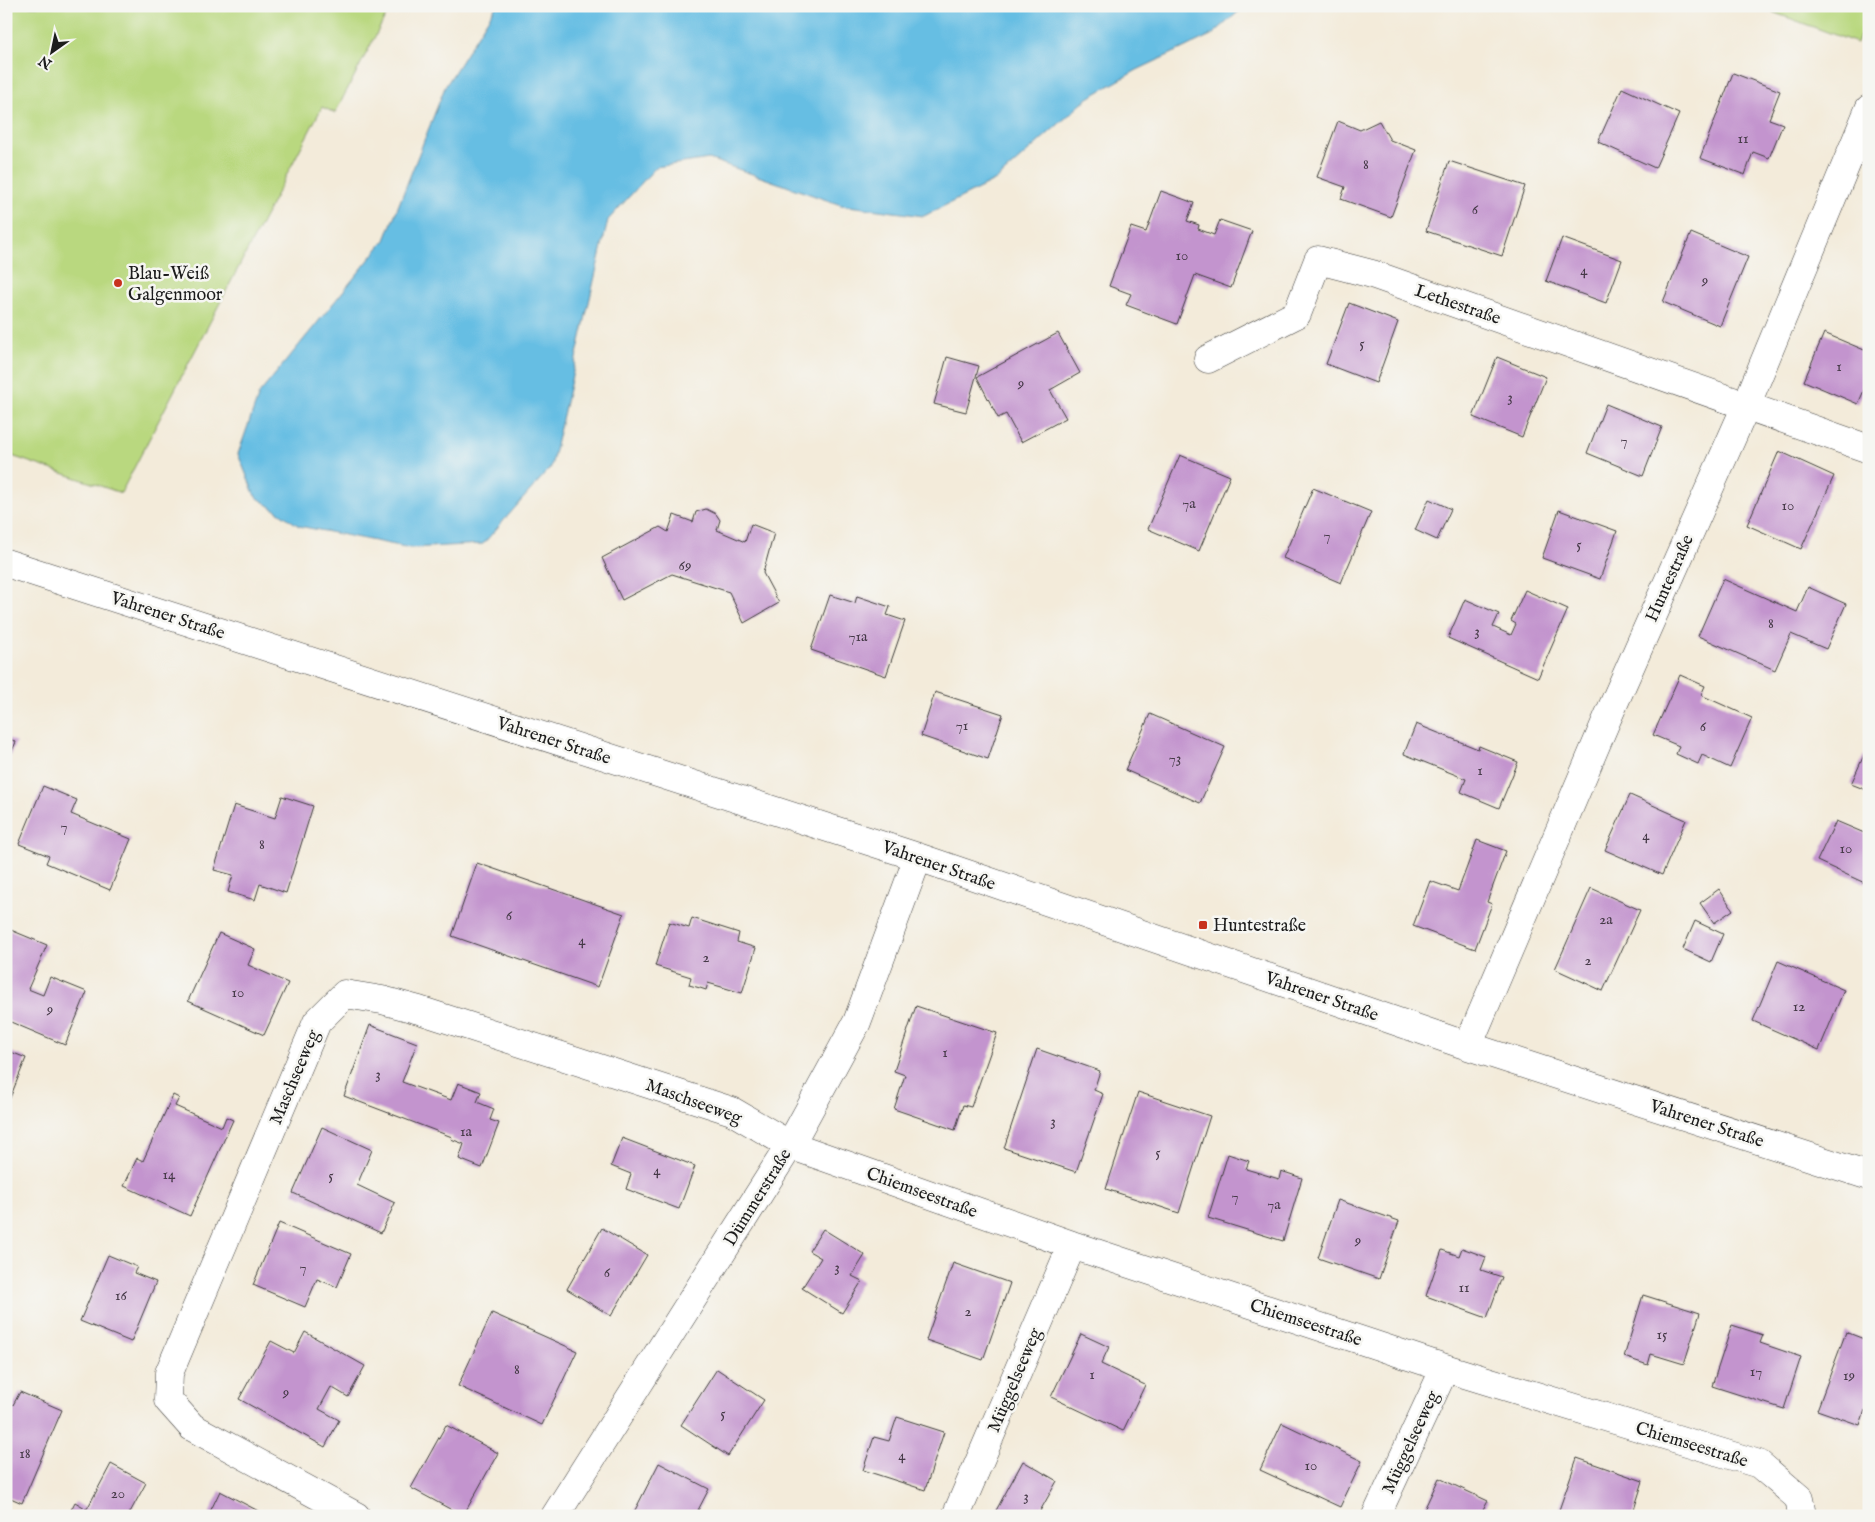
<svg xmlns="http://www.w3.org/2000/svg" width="1875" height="1522" viewBox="0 0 1875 1522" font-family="'IM FELL English',serif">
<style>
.green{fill:#b9d87f;stroke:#6a7a4e}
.water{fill:#66bee3;stroke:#416d80}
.building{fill:#c394ce}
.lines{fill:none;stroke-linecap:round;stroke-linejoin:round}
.street-casing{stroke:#3c3b38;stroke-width:29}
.street{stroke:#fff;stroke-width:28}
.poi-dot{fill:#c8321e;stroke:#f6f6f2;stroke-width:2}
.labels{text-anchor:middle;stroke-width:5;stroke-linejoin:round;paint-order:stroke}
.number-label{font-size:15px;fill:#463a48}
.poi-label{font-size:18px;fill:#1c1c1c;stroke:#f6f6f2;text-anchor:start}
.street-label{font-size:18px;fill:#1c1c1c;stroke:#f6f6f2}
</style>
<rect width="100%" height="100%" fill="#f6f6f2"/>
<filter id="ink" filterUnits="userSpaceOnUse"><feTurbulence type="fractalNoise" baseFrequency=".02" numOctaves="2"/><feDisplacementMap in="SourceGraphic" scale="10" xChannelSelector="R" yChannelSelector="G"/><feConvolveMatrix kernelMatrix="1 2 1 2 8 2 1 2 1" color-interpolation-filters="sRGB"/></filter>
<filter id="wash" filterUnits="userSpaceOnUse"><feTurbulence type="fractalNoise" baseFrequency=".0096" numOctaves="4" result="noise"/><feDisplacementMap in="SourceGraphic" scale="20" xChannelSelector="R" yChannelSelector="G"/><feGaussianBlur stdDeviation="1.12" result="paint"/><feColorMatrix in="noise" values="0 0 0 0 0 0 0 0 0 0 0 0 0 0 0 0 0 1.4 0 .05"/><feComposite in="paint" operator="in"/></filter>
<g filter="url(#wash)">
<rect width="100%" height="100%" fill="#f3ebda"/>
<!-- green -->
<path class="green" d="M 6,6 L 391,6 L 335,113 L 322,107 L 121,493 L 6,454 Z
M 1756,6 L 1869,6 L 1869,16 L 1857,43 Z"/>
<!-- water -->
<path class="water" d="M 496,6 L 1245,6 L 1213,34 L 1137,70 L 1088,98 L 996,180 L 924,216 L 841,205 L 709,159 L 656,167 L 608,220 L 551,467 L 483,544 L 410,548 L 299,526 L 255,496 L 238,454 L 259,394 L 385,240 L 445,87 Z"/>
<g id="blocks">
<!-- building -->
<path class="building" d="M 1733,73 L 1780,91 L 1769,119 L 1783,124 L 1769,158 L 1753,152 L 1745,175 L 1700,158 Z
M 1622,88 L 1679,114 L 1655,168 L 1598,142 Z
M 1338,121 L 1360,130 L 1379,121 L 1390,140 L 1416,150 L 1391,217 L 1341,199 L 1345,187 L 1317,177 Z
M 1449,161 L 1525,186 L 1502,256 L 1426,231 Z
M 1161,191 L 1194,203 L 1187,221 L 1199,225 L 1198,229 L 1214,235 L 1220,220 L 1252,231 L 1231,288 L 1195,275 L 1177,324 L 1126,305 L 1131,294 L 1109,286 L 1131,227 L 1146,232 Z
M 1691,233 L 1748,257 L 1720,326 L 1663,302 Z
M 1562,238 L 1622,260 L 1606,303 L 1546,281 Z
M 1349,303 L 1398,322 L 1376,383 L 1326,364 Z
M 1058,333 L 1080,373 L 1050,390 L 1066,418 L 1021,442 L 1006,414 L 998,418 L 977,377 Z
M 1824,333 L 1869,352 L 1869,379 L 1858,404 L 1804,381 Z
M 947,357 L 979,366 L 966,412 L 934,404 Z
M 1497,357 L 1546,377 L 1522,437 L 1473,417 Z
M 1606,404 L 1662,427 L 1643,476 L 1587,453 Z
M 1779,451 L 1834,476 L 1801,549 L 1747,525 Z
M 1180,455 L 1230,476 L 1199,551 L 1148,529 Z
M 1313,488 L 1371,512 L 1341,583 L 1283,558 Z
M 1429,499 L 1451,509 L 1437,540 L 1415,530 Z
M 706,509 L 716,514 L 720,520 L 717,530 L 745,542 L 751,524 L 774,533 L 763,573 L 779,603 L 744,623 L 729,592 L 672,574 L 622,600 L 602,558 L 660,527 L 668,532 L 674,515 L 693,522 L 696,512 Z
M 1559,510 L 1617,531 L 1600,579 L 1542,558 Z
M 1723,579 L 1797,612 L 1808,587 L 1846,604 L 1826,649 L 1791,634 L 1775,670 L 1698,636 Z
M 1525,590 L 1568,609 L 1538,678 L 1448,638 L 1465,599 L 1499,614 L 1493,627 L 1511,635 L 1516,624 L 1511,621 Z
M 830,595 L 855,603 L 857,596 L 890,607 L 887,615 L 905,621 L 886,676 L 811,650 Z
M 1680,675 L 1705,686 L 1701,695 L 1752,718 L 1730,768 L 1702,755 L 1698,764 L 1676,754 L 1679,746 L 1653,735 Z
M 935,692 L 1003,714 L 988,759 L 921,736 Z
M 1150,714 L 1225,747 L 1200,803 L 1125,770 Z
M 1416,724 L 1478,749 L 1479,746 L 1518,762 L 1499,808 L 1461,792 L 1466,779 L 1404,754 Z
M 6,737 L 16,742 L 6,764 Z
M 1869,744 L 1869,791 L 1851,784 Z
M 43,786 L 77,800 L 71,814 L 131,839 L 110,890 L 46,863 L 49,856 L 19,844 Z
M 1630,795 L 1686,820 L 1662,875 L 1605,850 Z
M 282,796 L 313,806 L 286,893 L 260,884 L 255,900 L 228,892 L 233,875 L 214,870 L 234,805 L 275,818 Z
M 1836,821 L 1869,835 L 1869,885 L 1817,861 Z
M 1477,840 L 1506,851 L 1487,902 L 1492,904 L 1475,949 L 1413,926 L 1430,881 L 1458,891 Z
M 477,863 L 624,914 L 598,987 L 452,936 Z
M 1591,888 L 1640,910 L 1603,991 L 1555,969 Z
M 1719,889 L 1733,910 L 1714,923 L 1700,903 Z
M 692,918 L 739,933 L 737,942 L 756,948 L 742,993 L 708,983 L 706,990 L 700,988 L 689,985 L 691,977 L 655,966 L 669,922 L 689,928 Z
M 1695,921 L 1723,934 L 1711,962 L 1683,949 Z
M 6,928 L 47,945 L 28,989 L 43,995 L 50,977 L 87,992 L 65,1045 L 6,1020 Z
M 219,933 L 255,949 L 248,965 L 288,983 L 264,1035 L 188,1001 Z
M 1778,961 L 1844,990 L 1819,1050 L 1753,1021 Z
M 916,1006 L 997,1033 L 971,1107 L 963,1105 L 955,1130 L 894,1109 L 905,1075 L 894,1071 Z
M 370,1025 L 417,1043 L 402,1082 L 451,1100 L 458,1083 L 481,1092 L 477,1102 L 494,1109 L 490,1120 L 499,1123 L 482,1168 L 459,1159 L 464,1144 L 451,1139 L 452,1137 L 344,1096 Z
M 1037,1049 L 1100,1071 L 1094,1090 L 1103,1094 L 1076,1172 L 1004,1148 Z
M 6,1050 L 26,1058 L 6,1108 Z
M 1138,1092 L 1210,1116 L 1179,1213 L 1106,1189 Z
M 173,1095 L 179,1098 L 175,1106 L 222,1127 L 226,1117 L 233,1120 L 190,1216 L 124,1186 L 137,1158 L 143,1161 Z
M 322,1127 L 372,1150 L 357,1185 L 395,1203 L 381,1233 L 293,1193 Z
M 622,1138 L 695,1166 L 679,1209 L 626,1189 L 631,1174 L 611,1166 Z
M 1228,1154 L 1249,1161 L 1246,1169 L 1279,1179 L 1281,1171 L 1302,1178 L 1283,1241 L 1208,1218 Z
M 1338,1200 L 1399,1221 L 1379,1279 L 1318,1258 Z
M 279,1223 L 351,1254 L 337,1287 L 317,1279 L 305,1307 L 253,1285 Z
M 602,1228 L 647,1255 L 611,1316 L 567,1289 Z
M 823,1229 L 865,1255 L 852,1276 L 862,1281 L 842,1313 L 802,1288 L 821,1258 L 809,1251 Z
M 1462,1248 L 1486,1257 L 1481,1270 L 1502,1277 L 1487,1318 L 1426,1296 L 1442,1250 L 1459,1256 Z
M 108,1255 L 137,1267 L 134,1273 L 156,1282 L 131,1342 L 80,1321 Z
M 953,1263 L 1010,1283 L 983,1360 L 926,1340 Z
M 1643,1295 L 1700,1313 L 1684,1364 L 1651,1354 L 1648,1365 L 1624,1357 Z
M 492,1313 L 577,1351 L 542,1425 L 458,1386 Z
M 1732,1325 L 1763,1335 L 1760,1343 L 1801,1357 L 1784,1409 L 1712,1386 Z
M 305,1332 L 365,1366 L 348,1397 L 331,1387 L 319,1409 L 339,1420 L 325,1447 L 239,1399 L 271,1341 L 294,1353 Z
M 1846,1332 L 1869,1341 L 1869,1412 L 1865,1410 L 1860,1425 L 1817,1410 Z
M 1081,1334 L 1109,1347 L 1101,1364 L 1145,1385 L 1123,1431 L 1051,1397 Z
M 717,1369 L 764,1400 L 728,1456 L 681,1425 Z
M 20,1392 L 62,1410 L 22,1503 L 6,1496 L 6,1402 L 13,1405 Z
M 897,1417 L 944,1432 L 925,1490 L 863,1470 L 874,1437 L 889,1441 Z
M 1282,1423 L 1362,1461 L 1340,1507 L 1260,1470 Z
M 446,1425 L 498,1453 L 463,1516 L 411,1488 Z
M 1577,1458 L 1643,1481 L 1632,1516 L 1565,1516 L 1558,1513 Z
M 1023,1461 L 1057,1481 L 1040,1511 L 1048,1516 L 993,1516 Z
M 659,1463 L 709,1489 L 695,1516 L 632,1516 Z
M 111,1464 L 146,1483 L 128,1516 L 68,1516 L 75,1502 L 87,1509 Z
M 1439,1478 L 1488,1501 L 1480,1516 L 1421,1516 Z
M 220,1491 L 268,1516 L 208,1516 Z"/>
</g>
</g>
<g filter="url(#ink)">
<use href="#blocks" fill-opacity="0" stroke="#3c3b38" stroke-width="1"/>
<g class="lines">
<!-- street casing -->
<g class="street-casing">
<path id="street" d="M 1208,359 L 1297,314 L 1318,260 L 1372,274 L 1869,449
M 6,563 L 918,857 L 1468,1046 L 1869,1176
M 1468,1046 L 1607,719 L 1746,406 L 1869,109
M 356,1516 L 192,1427 L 168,1400 L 169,1373 L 317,1022 L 345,994 L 382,1000 L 419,1010 L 732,1111 L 790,1145 L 1072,1245 L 1445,1368 L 1759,1464 L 1799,1498 L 1802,1516
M 555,1516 L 790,1145 L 857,1022 L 918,857
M 956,1516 L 1072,1245
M 1376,1516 L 1445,1368"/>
</g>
<!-- street -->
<use href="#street" class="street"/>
</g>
</g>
<!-- markers -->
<g class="poi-dot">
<circle cx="118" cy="283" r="5"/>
<rect x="1198" y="920" width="10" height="10" rx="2.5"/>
</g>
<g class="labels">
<!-- number labels -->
<g class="number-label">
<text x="1743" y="143">11</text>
<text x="1366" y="169">8</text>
<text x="1475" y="214">6</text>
<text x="1182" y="260">10</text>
<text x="1584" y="275">4</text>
<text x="1705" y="285">9</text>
<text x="1362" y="348">5</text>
<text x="1839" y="371">1</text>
<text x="1021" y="388">9</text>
<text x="1510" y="402">3</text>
<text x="1624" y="445">7</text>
<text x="1189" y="508">7a</text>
<text x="1788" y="510">10</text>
<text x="1327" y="540">7</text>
<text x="1579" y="549">5</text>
<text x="685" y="570">69</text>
<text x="1771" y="628">8</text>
<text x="1477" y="636">3</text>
<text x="858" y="641">71a</text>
<text x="962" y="730">71</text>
<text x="1703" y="731">6</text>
<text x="1175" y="763">73</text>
<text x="1480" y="775">1</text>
<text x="64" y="831">7</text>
<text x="1646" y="840">4</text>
<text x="262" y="849">8</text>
<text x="1846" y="853">10</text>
<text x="509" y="920">6</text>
<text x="1606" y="924">2a</text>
<text x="582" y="945">4</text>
<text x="706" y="962">2</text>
<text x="1588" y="965">2</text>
<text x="238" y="997">10</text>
<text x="1799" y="1011">12</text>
<text x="50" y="1014">9</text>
<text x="945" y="1057">1</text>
<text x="378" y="1079">3</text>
<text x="1053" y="1126">3</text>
<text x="466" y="1136">1a</text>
<text x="1158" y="1157">5</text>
<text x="657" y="1175">4</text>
<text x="169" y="1179">14</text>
<text x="331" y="1180">5</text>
<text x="1235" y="1201">7</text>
<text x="1274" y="1209">7a</text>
<text x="1358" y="1245">9</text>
<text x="303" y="1272">7</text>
<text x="837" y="1272">3</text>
<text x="607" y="1277">6</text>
<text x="1464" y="1292">11</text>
<text x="121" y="1300">16</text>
<text x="968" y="1316">2</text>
<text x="1662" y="1339">15</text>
<text x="517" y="1374">8</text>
<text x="1756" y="1376">17</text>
<text x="1092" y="1379">1</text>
<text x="1849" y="1380">19</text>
<text x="286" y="1397">9</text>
<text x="723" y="1418">5</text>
<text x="25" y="1458">18</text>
<text x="902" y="1460">4</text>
<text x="1311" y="1470">10</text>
<text x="118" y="1498">20</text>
<text x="1026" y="1501">3</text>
</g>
<!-- poi labels -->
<g class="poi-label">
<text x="128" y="279">Blau-Weiß<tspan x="128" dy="21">Galgenmoor</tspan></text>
<text x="1213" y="931">Huntestraße</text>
</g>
<!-- street labels -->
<g class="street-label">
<text transform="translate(1458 304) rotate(19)" y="6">Lethestraße</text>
<text transform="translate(1669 578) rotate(-66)" y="6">Huntestraße</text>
<text transform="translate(168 615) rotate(18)" y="6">Vahrener Straße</text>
<text transform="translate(554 740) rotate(18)" y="6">Vahrener Straße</text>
<text transform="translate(939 865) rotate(19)" y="6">Vahrener Straße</text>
<text transform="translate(1322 996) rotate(19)" y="6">Vahrener Straße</text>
<text transform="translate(294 1077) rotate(-67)" y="6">Maschseeweg</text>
<text transform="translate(694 1101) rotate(20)" y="6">Maschseeweg</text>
<text transform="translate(1707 1123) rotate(18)" y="6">Vahrener Straße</text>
<text transform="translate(922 1192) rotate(20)" y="6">Chiemseestraße</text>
<text transform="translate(757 1197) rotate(-58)" y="6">Dümmerstraße</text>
<text transform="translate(1306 1322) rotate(18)" y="6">Chiemseestraße</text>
<text transform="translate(1014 1380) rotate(-67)" y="6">Müggelseeweg</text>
<text transform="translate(1410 1442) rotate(-65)" y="6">Müggelseeweg</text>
<text transform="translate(1692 1444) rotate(17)" y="6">Chiemseestraße</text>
</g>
</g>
<!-- margin -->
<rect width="1875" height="1522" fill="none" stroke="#f6f6f2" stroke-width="25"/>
<!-- north arrow -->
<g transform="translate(52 52) rotate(213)" stroke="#f6f6f2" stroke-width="4" paint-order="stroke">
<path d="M0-4L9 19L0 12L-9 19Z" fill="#1c1c1c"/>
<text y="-8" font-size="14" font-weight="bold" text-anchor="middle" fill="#1c1c1c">N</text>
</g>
</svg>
